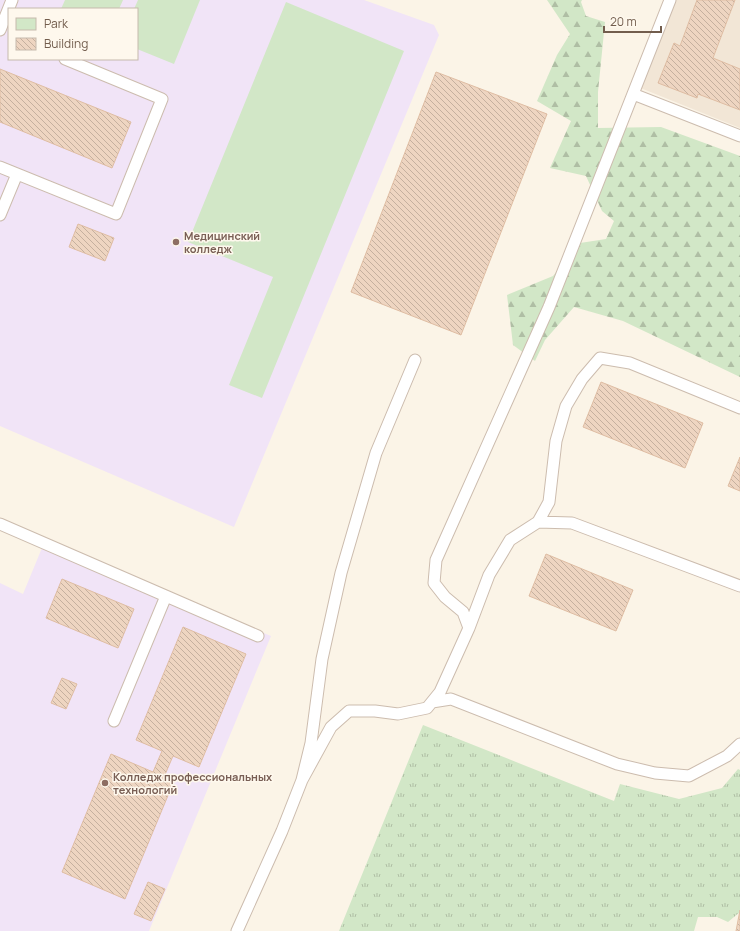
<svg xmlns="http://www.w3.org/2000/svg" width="740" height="931" viewBox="0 0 740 931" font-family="Manrope,sans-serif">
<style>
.residential{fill:#f2e6d6}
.education{fill:#f1e4f7;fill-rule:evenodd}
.grass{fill:url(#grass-tufts)}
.forest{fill:url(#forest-firs)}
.park{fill:#d2e7c7}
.building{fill:url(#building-back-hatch);stroke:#dfbda3}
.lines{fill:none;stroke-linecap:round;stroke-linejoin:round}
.service-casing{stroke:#ccbcae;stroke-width:13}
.service{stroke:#fff;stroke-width:11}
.education-dot{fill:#8d6e63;stroke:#fef8ed;stroke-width:1.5}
.labels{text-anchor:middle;stroke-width:3;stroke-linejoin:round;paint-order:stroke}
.education-label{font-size:11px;font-weight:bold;fill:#785e54;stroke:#fef8ed;text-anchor:start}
</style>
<defs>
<pattern id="grass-tufts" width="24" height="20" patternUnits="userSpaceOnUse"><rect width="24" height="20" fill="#d2e7c7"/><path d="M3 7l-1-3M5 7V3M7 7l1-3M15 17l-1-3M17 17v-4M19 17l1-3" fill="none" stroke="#afbea4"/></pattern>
<pattern id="forest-firs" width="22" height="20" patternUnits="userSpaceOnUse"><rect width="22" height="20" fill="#d2e7c7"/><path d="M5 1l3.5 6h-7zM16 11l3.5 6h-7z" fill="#afbea4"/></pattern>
<pattern id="building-back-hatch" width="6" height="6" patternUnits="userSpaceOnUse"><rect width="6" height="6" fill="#eed5c1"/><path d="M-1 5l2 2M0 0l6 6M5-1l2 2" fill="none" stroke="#c5b09f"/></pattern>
</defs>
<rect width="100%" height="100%" fill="#fbf4e7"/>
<!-- residential -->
<path class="residential" d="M 667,0 L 740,0 L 740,128 L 633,85 Z"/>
<!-- education -->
<path class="education" d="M 0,0 L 364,0 L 434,25 L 439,35 L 234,527 L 0,426 ZM 9,9 L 137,9 L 137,59 L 9,59 Z
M 44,543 L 271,636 L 149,931 L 0,931 L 0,583 L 23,594 Z"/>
<!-- grass -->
<path class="grass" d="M 423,725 L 614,801 L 620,784 L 679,799 L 722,788 L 738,769 L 740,770 L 740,912 L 728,922 L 717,917 L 698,917 L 694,931 L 339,931 Z"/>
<!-- forest -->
<path class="forest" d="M 547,0 L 582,0 L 581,2 L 586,16 L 605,22 L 598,92 L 598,128 L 661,127 L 740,156 L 740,377 L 623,321 L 574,307 L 545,340 L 535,361 L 513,345 L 507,295 L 553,276 L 580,243 L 606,239 L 614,221 L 602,211 L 586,176 L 550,168 L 571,121 L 537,101 L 557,55 L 570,34 Z"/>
<!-- park -->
<path class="park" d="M 65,0 L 123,0 L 119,9 L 61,9 Z
M 138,0 L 200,0 L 174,64 L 137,49 L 137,9 L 134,9 Z
M 286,2 L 404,51 L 262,398 L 229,385 L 273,277 L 188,242 Z"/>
<!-- building -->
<path class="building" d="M 697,0 L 735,0 L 713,58 L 740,69 L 740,110 L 698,94 L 697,98 L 658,83 L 674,43 L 680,46 Z
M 0,69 L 131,122 L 112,168 L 0,122 Z
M 436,72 L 547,114 L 461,335 L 351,292 Z
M 78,224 L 114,238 L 105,261 L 69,247 Z
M 601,382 L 703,423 L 685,468 L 583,427 Z
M 740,457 L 740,491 L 728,486 Z
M 546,554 L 633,590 L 616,631 L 529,596 Z
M 62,579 L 134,609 L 118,648 L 46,618 Z
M 183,627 L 246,654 L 199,767 L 173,756 L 164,777 L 174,781 L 125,899 L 62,872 L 111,754 L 153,772 L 162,751 L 136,740 Z
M 62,678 L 77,684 L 66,709 L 51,703 Z
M 148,882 L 165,889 L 151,921 L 134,914 Z
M 740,910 L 740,931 L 736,931 Z"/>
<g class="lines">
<!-- service casing -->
<g class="service-casing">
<path id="service" d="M 0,30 L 12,0
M 633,94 L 740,136
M 0,167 L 116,214 L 162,99 L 65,59
M 0,215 L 17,174
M 538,522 L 549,502 L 556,441 L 566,406 L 582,379 L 600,358 L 630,363 L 740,408
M 0,524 L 258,636
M 469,628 L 489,575 L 510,540 L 538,522 L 572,523 L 740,586
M 432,702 L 451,699 L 617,764 L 655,773 L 689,776 L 727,756 L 740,744
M 114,721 L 166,596
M 302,780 L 331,727 L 349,711 L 375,711 L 398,714 L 427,708 L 440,692 L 469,628 L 463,612 L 445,597 L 434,583 L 436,560 L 549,307 L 670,0
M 237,931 L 282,831 L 302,780 L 311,743 L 322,659 L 341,573 L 376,453 L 415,360"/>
</g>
<!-- service -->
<use href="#service" class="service"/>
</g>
<!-- markers -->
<g class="education-dot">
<circle cx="176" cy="242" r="4"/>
<circle cx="105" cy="783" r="4"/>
</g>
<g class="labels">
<!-- education labels -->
<g class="education-label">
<text x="184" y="240">Медицинский<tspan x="184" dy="13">колледж</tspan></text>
<text x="113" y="781">Колледж профессиональных<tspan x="113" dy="13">технологий</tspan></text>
</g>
</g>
<!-- legend -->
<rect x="8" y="8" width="130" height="52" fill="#fef8ed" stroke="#c6baad"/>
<rect x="16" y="18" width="20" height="12" fill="#d2e7c7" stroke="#c6baad"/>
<text x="44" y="28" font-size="12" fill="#725d4d">Park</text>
<rect x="16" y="38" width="20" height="12" fill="url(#building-back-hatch)" stroke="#c6baad"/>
<text x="44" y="48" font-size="12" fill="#725d4d">Building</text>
<!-- scale -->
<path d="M604 26v6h57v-6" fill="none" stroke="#725d4d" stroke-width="2"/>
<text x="610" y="26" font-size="12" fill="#725d4d" stroke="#fef8ed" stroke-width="3" paint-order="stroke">20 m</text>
</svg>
